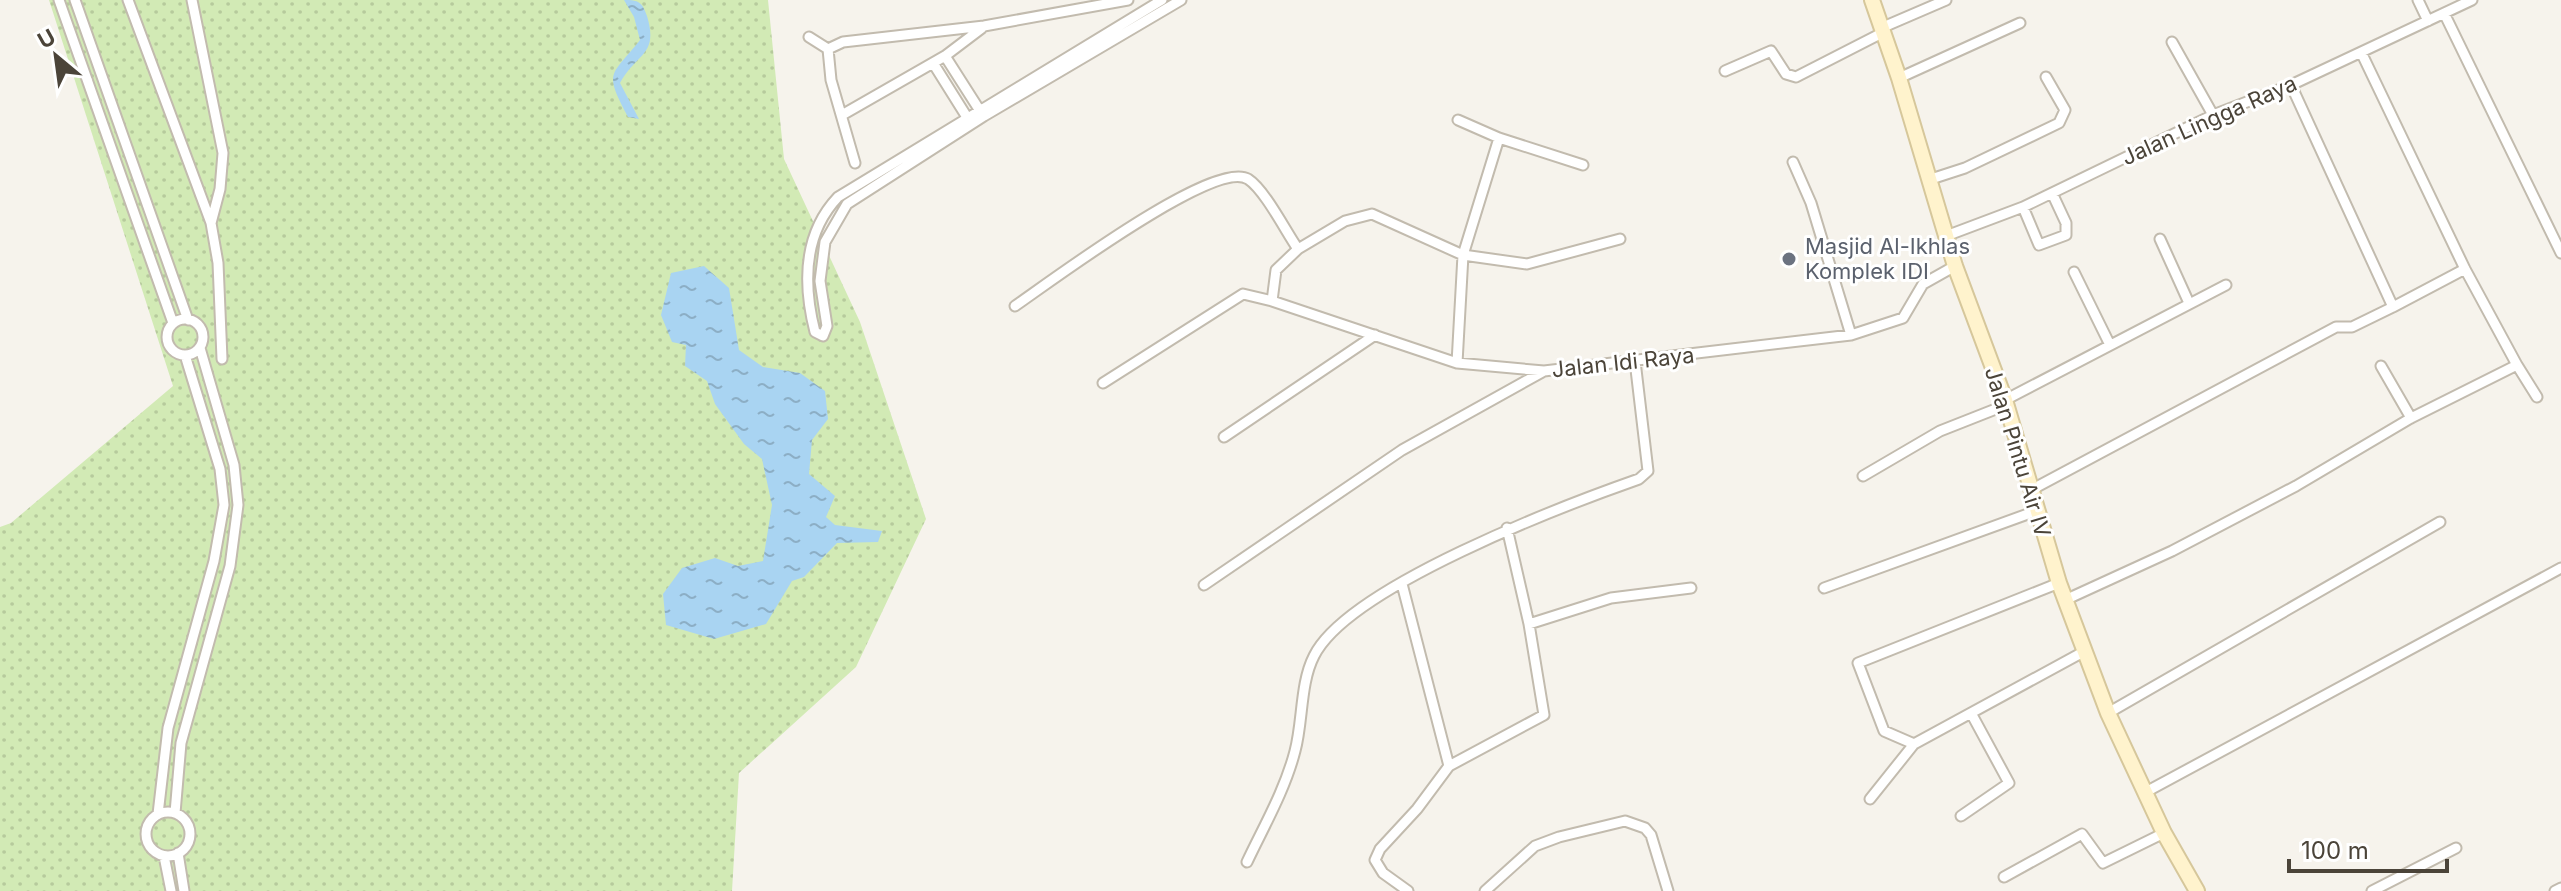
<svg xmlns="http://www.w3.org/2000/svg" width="2561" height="891" viewBox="0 0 2561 891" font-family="Inter,sans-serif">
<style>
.grass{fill:url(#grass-dots)}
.water{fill:url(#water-ripples)}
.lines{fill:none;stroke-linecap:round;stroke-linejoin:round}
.minor-casing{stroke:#c2bbae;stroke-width:13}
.secondary-casing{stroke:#d6c79b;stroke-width:18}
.minor{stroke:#fff;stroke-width:9}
.secondary{stroke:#fff3cd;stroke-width:14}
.worship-dot{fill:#6b7280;stroke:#fff;stroke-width:3}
.labels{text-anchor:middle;stroke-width:6;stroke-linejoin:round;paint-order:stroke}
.street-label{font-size:22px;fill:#4b4439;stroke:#fff}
.worship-label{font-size:22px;fill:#5b616d;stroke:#fff;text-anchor:start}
</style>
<defs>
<pattern id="grass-dots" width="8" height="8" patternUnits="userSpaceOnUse" patternTransform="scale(2)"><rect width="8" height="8" fill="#d2eab5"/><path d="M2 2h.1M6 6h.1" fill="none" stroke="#b6ca9c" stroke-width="1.8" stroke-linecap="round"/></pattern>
<pattern id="water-ripples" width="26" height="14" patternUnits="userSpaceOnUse" patternTransform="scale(2)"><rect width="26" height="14" fill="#a9d4f2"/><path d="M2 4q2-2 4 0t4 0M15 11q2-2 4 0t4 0" fill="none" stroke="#8caec5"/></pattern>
</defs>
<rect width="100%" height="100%" fill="#f6f3ec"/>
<!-- grass -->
<path class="grass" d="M 49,0 L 768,0 L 784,159 L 860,322 L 926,519 L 856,667 L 739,773 L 732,891 L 0,891 L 0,527 L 11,523 L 173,386 Z"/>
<!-- water -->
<path class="water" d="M 624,0 C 639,0 642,2 647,16 C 659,56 636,53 620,83 L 639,119 L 628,117 C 603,70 611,77 640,40 L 634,17 Z
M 704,266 L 729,288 L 739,350 L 763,367 L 800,373 L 825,391 L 828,419 L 812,440 L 809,474 L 835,496 L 826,517 L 835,525 L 882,531 L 878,542 L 837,543 L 804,577 L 792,581 L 766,624 L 714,639 L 666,625 L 663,594 L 682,568 L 715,558 L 738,566 L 763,561 L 772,505 L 762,459 L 744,444 L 715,404 L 707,381 L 685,366 L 686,345 L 672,342 L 661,315 L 671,273 Z"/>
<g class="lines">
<!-- minor casing -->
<g class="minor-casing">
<path id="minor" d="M 59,0 L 173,323
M 75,0 L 188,320
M 128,0 L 211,223 L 218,263 L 222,359
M 192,0 L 223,153 L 220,189 L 211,223
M 1162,0 L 838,197 C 803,234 803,285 815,332 L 823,336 L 827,326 L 820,281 L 825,242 L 847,204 L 984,116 L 1181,0
M 2418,0 L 2428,21
M 2444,13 L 2561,253
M 1881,28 L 1946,0
M 809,37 L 828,49
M 2172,42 L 2213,115
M 945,56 L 982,114
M 933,63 L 970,122
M 1725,71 L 1771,51 L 1786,74 L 1796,77 L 1882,33
M 1899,78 L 2020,23
M 842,115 L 945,56 L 982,28
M 1458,120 L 1499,138 L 1583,165
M 1793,162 L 1811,203 L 1851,335
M 855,163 L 831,80 L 828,49 L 843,42 L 984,26 L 1128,0
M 1928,180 L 1965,168 L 2059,123 L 2065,110 L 2046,77
M 2023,207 L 2039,245 L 2066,235 L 2066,223 L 2052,193
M 1946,236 L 2023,207 L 2213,115 L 2291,85 L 2472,0
M 2160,239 L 2189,303
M 1298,249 L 1345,221 L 1372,214 L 1463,255 L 1527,264 L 1620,239
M 2074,272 L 2110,345
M 1015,306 C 1050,282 1214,159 1248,179 C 1265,190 1286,232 1298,249 L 1276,270 L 1272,301
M 2393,307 L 2465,269
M167 337a18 18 0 1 1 36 0a18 18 0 1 1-36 0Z
M 1457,363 L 1463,255 L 1499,138
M 2517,365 L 2537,397
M 2381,366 L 2411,418
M 1103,383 L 1243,294 L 1272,301 L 1457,363 L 1544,371 L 1851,335 L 1903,318 L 1923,284 L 1955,266
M 2005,400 L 2226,285
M 1224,437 L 1375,335
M 1863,476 L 1940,431 L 2006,405
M 2031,490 L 2336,327 L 2352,327 L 2393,307 L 2291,85
M 1402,584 L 1449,766
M 1204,585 L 1402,450 L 1544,371
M 1824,588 L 2036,511
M 2065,600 L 2172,551 L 2296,486 L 2411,418 L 2517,365 L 2465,269 L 2361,52
M 1529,624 L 1611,598 L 1691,588
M 2108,713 L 2440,522
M 1914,744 L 1884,731 L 1858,663 L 2059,583
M 2144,793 L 2561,568
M 1870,799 L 1914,744 L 2085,651
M146 834a22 22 0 1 1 44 0a22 22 0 1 1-44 0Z
M 175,813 L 181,743 L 230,566 L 238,505 L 234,465 L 200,348
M 158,814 L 168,728 L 214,561 L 224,505 L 220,469 L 185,355
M 1961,816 L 2009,783 L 1971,713
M 178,853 L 184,891
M 164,856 L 171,891
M 1247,862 C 1264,826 1285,790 1295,751 C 1303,722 1300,683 1314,656 C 1348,587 1565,505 1639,479 L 1648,471 L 1635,361
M 2004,877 L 2082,834 L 2103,863 L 2164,833
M 1408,891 L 1383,873 L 1375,860 L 1380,849 L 1417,809 L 1449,766 L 1544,715 L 1529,624 L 1507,528
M 1485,891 L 1535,846 L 1559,837 L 1625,821 L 1645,828 L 1651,835 L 1668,891
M 2372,891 L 2456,848
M 2555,891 L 2561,888"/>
</g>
<!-- secondary casing -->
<g class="secondary-casing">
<path id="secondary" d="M 1872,0 L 1899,78 L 1955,266 L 2005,400 L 2059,583 L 2108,713 L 2164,833 L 2197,891"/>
</g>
<!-- minor -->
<use href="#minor" class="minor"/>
<!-- secondary -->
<use href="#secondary" class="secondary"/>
</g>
<!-- markers -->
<circle class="worship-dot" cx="1789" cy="259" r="8"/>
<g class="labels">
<!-- street labels -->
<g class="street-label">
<text transform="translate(2209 120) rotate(-24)" y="8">Jalan Lingga Raya</text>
<text transform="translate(1623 362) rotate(-6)" y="8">Jalan Idi Raya</text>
<text transform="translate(2018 452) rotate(73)" y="8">Jalan Pintu Air IV</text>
</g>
<!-- worship labels -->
<g class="worship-label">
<text x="1805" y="254">Masjid Al-Ikhlas<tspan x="1805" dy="25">Komplek IDI</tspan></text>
</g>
</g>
<!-- north arrow -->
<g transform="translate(56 56) rotate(331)" stroke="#ffffff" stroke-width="6" paint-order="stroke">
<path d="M0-6L14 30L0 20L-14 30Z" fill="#4b4439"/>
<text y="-12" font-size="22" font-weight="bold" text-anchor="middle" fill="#4b4439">U</text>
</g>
<!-- scale -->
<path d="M2289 859v12h158v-12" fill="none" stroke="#4b4439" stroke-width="4"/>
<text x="2301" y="859" font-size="24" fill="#4b4439" stroke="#ffffff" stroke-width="6" paint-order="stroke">100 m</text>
</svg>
